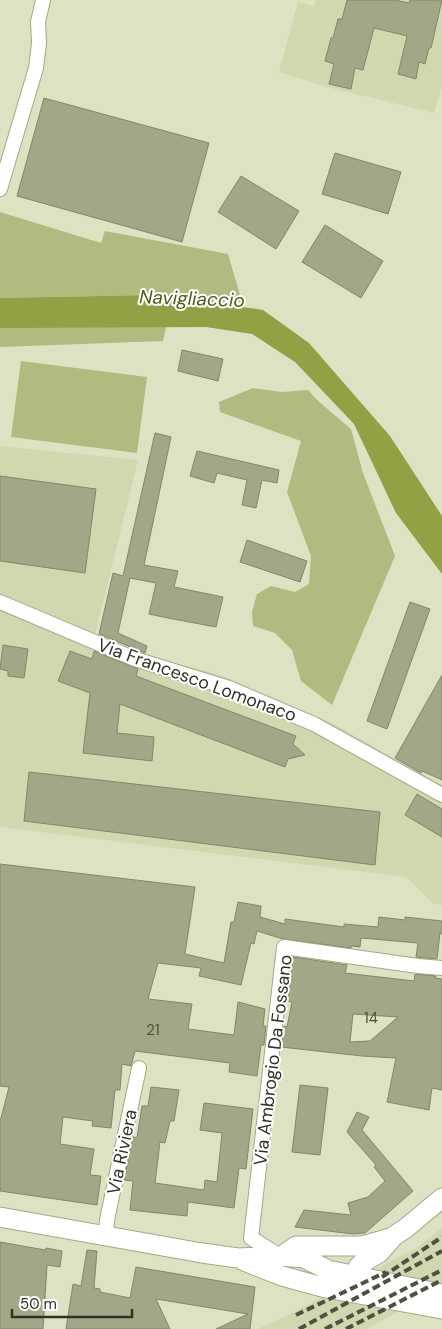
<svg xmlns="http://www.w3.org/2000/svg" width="442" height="1329" viewBox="0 0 442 1329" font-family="'DM Sans',sans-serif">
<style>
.built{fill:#d0d8af}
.green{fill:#afbb7f}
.water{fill:#92a143}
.building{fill:#a1a787;stroke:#818769;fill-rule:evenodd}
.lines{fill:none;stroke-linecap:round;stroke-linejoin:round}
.street-casing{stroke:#a2a989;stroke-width:16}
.secondary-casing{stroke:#a2a989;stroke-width:21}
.street{stroke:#fff;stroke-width:14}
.secondary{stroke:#fff;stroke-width:19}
.rail{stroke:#4d5140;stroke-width:4;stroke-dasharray:8 4;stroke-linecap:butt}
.labels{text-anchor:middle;stroke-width:4;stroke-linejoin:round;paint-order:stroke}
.number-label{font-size:15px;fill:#4c4f3e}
.street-label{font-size:18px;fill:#2f3225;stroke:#fff}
.water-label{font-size:19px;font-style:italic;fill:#505a16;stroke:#fff}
</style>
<rect width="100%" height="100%" fill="#dce3c2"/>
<!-- built -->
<path class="built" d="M 316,0 L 442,0 L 442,87 L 434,113 L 327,87 L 279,72 L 298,2 L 314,6 Z
M 0,446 L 138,460 L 94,639 L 146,656 L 221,675 L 332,723 L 442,785 L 442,905 L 433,904 L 406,877 L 0,827 Z
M 442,1228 L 442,1290 L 406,1307 L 367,1329 L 258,1329 L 290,1314 L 418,1247 Z"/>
<!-- green -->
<path class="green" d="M 0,212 L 101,243 L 105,231 L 228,254 L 242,302 L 211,302 L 148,295 L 0,298 Z
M 4,327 L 166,327 L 163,341 L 0,347 L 0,328 Z
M 21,361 L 147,377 L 137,453 L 11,437 Z
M 253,388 L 282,392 L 308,390 L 317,400 L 351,429 L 363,473 L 395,556 L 332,705 L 301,681 L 292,650 L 275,633 L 253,626 L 252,612 L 257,594 L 271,586 L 295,592 L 309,584 L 311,556 L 287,492 L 301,441 L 220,412 L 219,402 Z"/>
<!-- water -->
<path class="water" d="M 148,295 L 211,302 L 263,310 L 309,343 L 390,436 L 442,516 L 442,574 L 396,513 L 354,424 L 295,362 L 252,334 L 206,327 L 0,328 L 0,298 Z"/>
<!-- building -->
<path class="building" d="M 347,0 L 395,0 L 409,3 L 410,0 L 442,0 L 431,48 L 429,48 L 425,64 L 419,62 L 416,79 L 398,74 L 407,36 L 374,28 L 363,70 L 355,68 L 351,89 L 329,84 L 334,64 L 325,61 L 331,38 L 333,38 L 338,19 L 342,19 Z
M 44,98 L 209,143 L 182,242 L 17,196 Z
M 335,153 L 401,172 L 388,214 L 322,194 Z
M 241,176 L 299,211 L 276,249 L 218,212 Z
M 325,225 L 383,261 L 361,298 L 302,262 Z
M 182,350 L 223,359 L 218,381 L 178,371 Z
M 155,433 L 171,437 L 144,565 L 178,571 L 174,587 L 223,597 L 216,627 L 168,618 L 149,614 L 156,583 L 130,578 L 118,633 L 147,646 L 145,653 L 99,634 L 113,573 L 123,576 Z
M 197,451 L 279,470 L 277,483 L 262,480 L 256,508 L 242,505 L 247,480 L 217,473 L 214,483 L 190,476 Z
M 0,476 L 96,489 L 85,573 L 0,561 Z
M 247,540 L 307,561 L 300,582 L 240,562 Z
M 410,602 L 430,609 L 387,729 L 367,721 Z
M 3,645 L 28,649 L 24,678 L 8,676 L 8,671 L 0,669 Z
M 70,651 L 92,659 L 94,651 L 138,669 L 136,676 L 296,736 L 293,744 L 305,755 L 288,759 L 285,767 L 120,704 L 117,733 L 154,737 L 152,761 L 83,753 L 90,693 L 58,681 Z
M 442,675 L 442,780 L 422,771 L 421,773 L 395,758 Z
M 29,772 L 380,812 L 375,865 L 24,821 Z
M 417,794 L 442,809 L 442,837 L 405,815 Z
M 0,864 L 195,887 L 185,954 L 224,963 L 231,922 L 234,922 L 238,902 L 261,906 L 260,917 L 285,924 L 285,919 L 344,927 L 344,924 L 378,927 L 379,917 L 405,920 L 405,917 L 442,921 L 442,934 L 440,933 L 437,959 L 416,957 L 418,943 L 361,938 L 360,947 L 351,946 L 351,948 L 283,939 L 257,931 L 254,944 L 251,943 L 241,985 L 199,976 L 201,968 L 158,963 L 148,999 L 192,1004 L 188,1029 L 234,1035 L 238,1002 L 265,1009 L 263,1026 L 266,1026 L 264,1045 L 261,1045 L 257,1076 L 229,1072 L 230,1063 L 135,1051 L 131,1066 L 122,1064 L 120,1090 L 115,1090 L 111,1128 L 92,1126 L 93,1121 L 63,1117 L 60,1144 L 94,1149 L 90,1175 L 101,1176 L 97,1205 L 0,1191 L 0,1122 L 9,1087 L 0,1086 Z
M 293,957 L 347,965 L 345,973 L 414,981 L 415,974 L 436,976 L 435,978 L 442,979 L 442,1090 L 432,1088 L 429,1110 L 387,1102 L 396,1058 L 362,1056 L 281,1047 L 284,1026 L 287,1027 L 292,1002 L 288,1001 ZM 353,1014 L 398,1017 L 370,1041 L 350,1042 Z
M 300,1085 L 328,1088 L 320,1155 L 292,1152 Z
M 151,1087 L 179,1090 L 174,1121 L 170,1121 L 165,1143 L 160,1142 L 155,1183 L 204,1190 L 205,1180 L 217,1182 L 222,1133 L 200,1130 L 204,1103 L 253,1109 L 246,1169 L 239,1168 L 234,1208 L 188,1202 L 187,1216 L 130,1210 L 133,1181 L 124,1180 L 133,1137 L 137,1138 L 142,1106 L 148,1106 Z
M 357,1112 L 369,1117 L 362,1130 L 413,1191 L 365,1233 L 353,1234 L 295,1227 L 304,1210 L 351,1215 L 348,1203 L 368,1197 L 385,1181 L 374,1167 L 376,1165 L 347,1132 Z
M 0,1242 L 45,1250 L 46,1248 L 62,1251 L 60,1267 L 47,1265 L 43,1329 L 0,1329 Z
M 87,1250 L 97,1251 L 94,1288 L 100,1289 L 100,1292 L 130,1298 L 136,1267 L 255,1287 L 250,1329 L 216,1329 L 248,1314 L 156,1299 L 170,1329 L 66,1329 L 73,1284 L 81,1286 Z"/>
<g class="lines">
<!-- street casing -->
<g class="street-casing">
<path id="street" d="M 0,189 L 36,68 L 39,43 L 38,22 L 43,0
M 0,602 L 135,659 L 229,688 L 314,724 L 442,795
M 106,1236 L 107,1220 L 139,1068
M 280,1256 L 251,1238 L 284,947 L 418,966 L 442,968"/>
</g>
<!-- secondary casing -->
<g class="secondary-casing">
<path id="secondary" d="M 0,1217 L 202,1253 L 238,1258 L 280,1256 L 304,1258 L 328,1270 L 442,1294
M 286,1253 L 296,1246 L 362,1246 L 393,1237
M 244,1261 L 282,1276 L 326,1288 L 442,1309
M 358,1277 L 356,1272 L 358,1267 L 362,1263 L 379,1253 L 394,1236 L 406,1228 L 442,1198"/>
</g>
<!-- street -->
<use href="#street" class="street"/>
<!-- secondary -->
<use href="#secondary" class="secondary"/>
<!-- rail -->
<path class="rail" d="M 382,1277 L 442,1237
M 296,1315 L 386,1272
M 299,1329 L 442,1251
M 325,1329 L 442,1270
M 346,1329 L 442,1280"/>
</g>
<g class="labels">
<!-- number labels -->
<g class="number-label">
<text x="371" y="1023">14</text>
<text x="153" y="1035">21</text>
</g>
<!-- street labels -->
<g class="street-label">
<text transform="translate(197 680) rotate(20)" y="6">Via Francesco Lomonaco</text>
<text transform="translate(273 1060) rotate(-83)" y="6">Via Ambrogio Da Fossano</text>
<text transform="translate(122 1152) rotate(-78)" y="6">Via Riviera</text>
</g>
<!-- water labels -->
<g class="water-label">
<text transform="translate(192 298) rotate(2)" y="7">Navigliaccio</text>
</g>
</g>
<!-- scale -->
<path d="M12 1309v8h120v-8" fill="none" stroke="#2f3225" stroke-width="2.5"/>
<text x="20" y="1309" font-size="15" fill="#2f3225" stroke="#ffffff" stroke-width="4" paint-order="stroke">50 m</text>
</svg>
